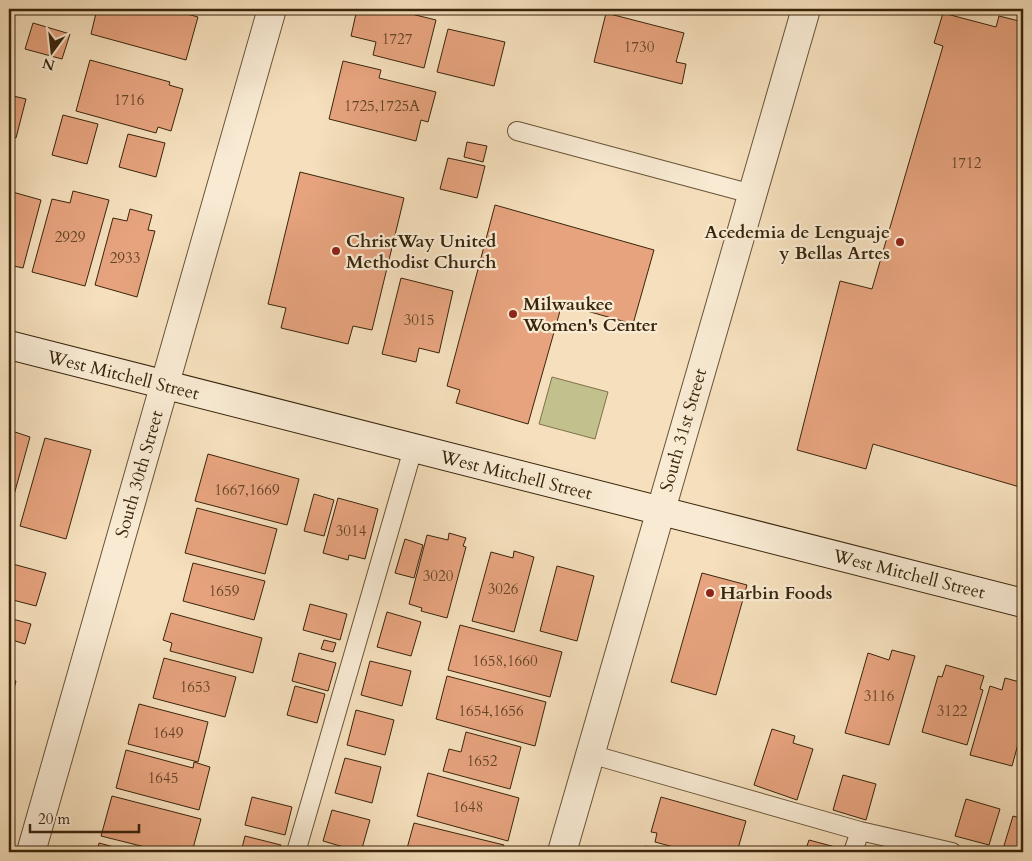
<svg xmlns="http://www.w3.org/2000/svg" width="1032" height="861" viewBox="0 0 1032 861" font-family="Cardo,serif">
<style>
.green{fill:#c2c08c;stroke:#7e724c}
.building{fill:#e6a37e;stroke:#39250b}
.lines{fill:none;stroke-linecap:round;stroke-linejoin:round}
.lane-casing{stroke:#685437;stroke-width:20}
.street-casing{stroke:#685437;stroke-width:30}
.secondary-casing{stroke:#39250b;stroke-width:30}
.lane{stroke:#f8ead3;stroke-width:18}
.street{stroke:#f8ead3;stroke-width:28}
.secondary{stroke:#f8ead3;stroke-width:28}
.poi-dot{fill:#8f2418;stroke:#f8ead3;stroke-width:2}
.labels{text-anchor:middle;stroke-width:4.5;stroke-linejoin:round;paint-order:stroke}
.number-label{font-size:15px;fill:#644428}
.poi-label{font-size:18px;font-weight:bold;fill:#39250b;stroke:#f8ead3;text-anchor:start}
.street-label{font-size:18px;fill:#39250b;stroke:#f8ead3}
</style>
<rect width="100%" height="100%" fill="#f5dfbc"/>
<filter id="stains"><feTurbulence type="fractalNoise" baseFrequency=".004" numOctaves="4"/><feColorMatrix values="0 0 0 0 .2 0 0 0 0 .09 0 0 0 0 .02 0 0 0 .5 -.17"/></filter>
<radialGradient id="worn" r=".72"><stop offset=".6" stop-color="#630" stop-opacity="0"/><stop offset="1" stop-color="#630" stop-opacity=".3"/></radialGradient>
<!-- green -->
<path class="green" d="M 552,377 L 608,392 L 595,439 L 539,424 Z"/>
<!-- building -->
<path class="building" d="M 97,9 L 169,9 L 198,17 L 186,60 L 91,34 Z
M 357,9 L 391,9 L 436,20 L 424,68 L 373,55 L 376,42 L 351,36 Z
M 606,13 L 684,33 L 676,62 L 686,64 L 682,84 L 594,62 Z
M 943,13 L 996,27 L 999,16 L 1019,21 L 1021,16 L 1023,16 L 1023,488 L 873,444 L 866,469 L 797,450 L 840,281 L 872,289 L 943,46 L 934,43 Z
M 33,23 L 70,34 L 62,59 L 25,49 Z
M 448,29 L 505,42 L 494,86 L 437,72 Z
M 90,60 L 170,82 L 169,85 L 183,89 L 171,131 L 158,127 L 156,133 L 76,111 Z
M 343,61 L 381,70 L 379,78 L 436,92 L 428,122 L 421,120 L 416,141 L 329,119 Z
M 9,95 L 26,99 L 16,138 L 9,136 Z
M 63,115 L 98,124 L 87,164 L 52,155 Z
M 128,134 L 165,143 L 156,177 L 119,167 Z
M 467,142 L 487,146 L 483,162 L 464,157 Z
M 448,158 L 485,166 L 477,198 L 440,189 Z
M 300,172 L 404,198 L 372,330 L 353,326 L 348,344 L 281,328 L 286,308 L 268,304 Z
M 9,191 L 41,200 L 23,268 L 9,265 Z
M 73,191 L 109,200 L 85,286 L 32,272 L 52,199 L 70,203 Z
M 495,205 L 654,250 L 633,324 L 562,304 L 528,424 L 456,403 L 460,390 L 447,386 Z
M 130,209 L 152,215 L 148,230 L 155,231 L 137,297 L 95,285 L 113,218 L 127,221 Z
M 401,278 L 453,291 L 439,353 L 419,348 L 416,362 L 382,354 Z
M 9,430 L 30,437 L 9,513 Z
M 45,438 L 91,450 L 66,539 L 20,526 Z
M 208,454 L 299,479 L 287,525 L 195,501 Z
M 314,494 L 334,500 L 324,536 L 304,531 Z
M 338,498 L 378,509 L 365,559 L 349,555 L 348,560 L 323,553 Z
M 197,508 L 277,529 L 265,574 L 185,553 Z
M 449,533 L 466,538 L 463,546 L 466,547 L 447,618 L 421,611 L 422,608 L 409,604 L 427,535 L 448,540 Z
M 405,539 L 423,545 L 414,578 L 395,573 Z
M 514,551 L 534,557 L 514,632 L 472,621 L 491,552 L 513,558 Z
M 9,563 L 46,573 L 36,606 L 9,599 Z
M 193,563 L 265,581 L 254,620 L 183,601 Z
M 557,566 L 594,576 L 577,641 L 540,631 Z
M 702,573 L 747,585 L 716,695 L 671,682 Z
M 310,604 L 347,614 L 340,640 L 303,630 Z
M 387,612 L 421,622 L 411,656 L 377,647 Z
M 171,613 L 262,638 L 253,673 L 170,651 L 172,643 L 163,640 Z
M 9,618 L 31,624 L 25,644 L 12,640 L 9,651 Z
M 460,625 L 562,652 L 550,697 L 448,670 Z
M 324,640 L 336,643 L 333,652 L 321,649 Z
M 892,650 L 915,656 L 889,745 L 845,733 L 868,653 L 889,660 Z
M 299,653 L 336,663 L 328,691 L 292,681 Z
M 164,658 L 236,677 L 225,717 L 153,698 Z
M 370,661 L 411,671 L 402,706 L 361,695 Z
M 946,665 L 984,676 L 980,689 L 983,690 L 967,745 L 922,732 L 938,676 L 942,677 Z
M 447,676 L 546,702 L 535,746 L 436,719 Z
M 1005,678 L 1023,683 L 1023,726 L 1012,766 L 970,755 L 990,686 L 1002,690 Z
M 9,679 L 16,681 L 9,708 Z
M 295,686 L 325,694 L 317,723 L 287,715 Z
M 139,704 L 208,722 L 198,762 L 128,744 Z
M 356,710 L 394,720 L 385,755 L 347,745 Z
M 772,729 L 795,736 L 793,743 L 813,749 L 797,800 L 754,785 Z
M 466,732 L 521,747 L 510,789 L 443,771 L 449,749 L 461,752 Z
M 126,750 L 193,768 L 194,762 L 210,767 L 199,810 L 116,788 Z
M 1023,753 L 1023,774 L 1018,772 Z
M 345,758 L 381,767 L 372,803 L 335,793 Z
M 428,773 L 519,798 L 508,841 L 417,816 Z
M 843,775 L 876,784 L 866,820 L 833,810 Z
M 112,796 L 201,819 L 192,852 L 165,852 L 101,836 Z
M 252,797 L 292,807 L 285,835 L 245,825 Z
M 661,797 L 746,821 L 737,852 L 692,852 L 655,842 L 657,833 L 651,832 Z
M 966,799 L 1000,809 L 989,845 L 955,836 Z
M 332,810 L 370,820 L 361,852 L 323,841 Z
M 1013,816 L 1023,819 L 1023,852 L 1003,849 Z
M 414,823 L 504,845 L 502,852 L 406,852 Z
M 245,836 L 281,845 L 280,852 L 241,852 Z
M 809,840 L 839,848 L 838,852 L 805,852 Z
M 99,843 L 133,852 L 97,852 Z
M 645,846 L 666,852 L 643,852 Z"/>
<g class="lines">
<!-- lane casing -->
<g class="lane-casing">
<path id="lane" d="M 517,131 L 752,194
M 590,754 L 860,831 L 952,852
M 296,852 L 413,449
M 853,852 L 860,831"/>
</g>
<!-- street casing -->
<g class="street-casing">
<path id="street" d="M 31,852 L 272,9
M 562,852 L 806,9"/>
</g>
<!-- secondary casing -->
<g class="secondary-casing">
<path id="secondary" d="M 9,345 L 1023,603"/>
</g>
<!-- lane -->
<use href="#lane" class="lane"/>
<!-- street -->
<use href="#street" class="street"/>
<!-- secondary -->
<use href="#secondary" class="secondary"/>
</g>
<!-- markers -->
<g class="poi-dot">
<circle cx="900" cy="242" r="5"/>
<circle cx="336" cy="251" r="5"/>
<circle cx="513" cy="314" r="5"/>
<circle cx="710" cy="593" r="5"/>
</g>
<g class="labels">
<!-- number labels -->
<g class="number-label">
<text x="397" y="44">1727</text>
<text x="639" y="52">1730</text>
<text x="129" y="105">1716</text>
<text x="382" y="111">1725,1725A</text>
<text x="966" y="168">1712</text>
<text x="70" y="242">2929</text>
<text x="125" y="263">2933</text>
<text x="419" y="325">3015</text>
<text x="247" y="495">1667,1669</text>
<text x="351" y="536">3014</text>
<text x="438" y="581">3020</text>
<text x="503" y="594">3026</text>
<text x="224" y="596">1659</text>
<text x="505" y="666">1658,1660</text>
<text x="195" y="692">1653</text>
<text x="879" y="701">3116</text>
<text x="491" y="716">1654,1656</text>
<text x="952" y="716">3122</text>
<text x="168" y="738">1649</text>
<text x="482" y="766">1652</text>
<text x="163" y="783">1645</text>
<text x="468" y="812">1648</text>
</g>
<!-- poi labels -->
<g class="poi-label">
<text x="890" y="238" text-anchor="end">Acedemia de Lenguaje<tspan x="890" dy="21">y Bellas Artes</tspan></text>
<text x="346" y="247">ChristWay United<tspan x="346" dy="21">Methodist Church</tspan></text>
<text x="523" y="310">Milwaukee<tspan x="523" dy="21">Women's Center</tspan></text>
<text x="720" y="599">Harbin Foods</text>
</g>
<!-- street labels -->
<g class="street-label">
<text transform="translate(123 375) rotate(14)" y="6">West Mitchell Street</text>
<text transform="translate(683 430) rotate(-74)" y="6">South 31st Street</text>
<text transform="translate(139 474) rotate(-74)" y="6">South 30th Street</text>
<text transform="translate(516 475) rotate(14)" y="6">West Mitchell Street</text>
<text transform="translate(909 574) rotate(14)" y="6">West Mitchell Street</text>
</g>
</g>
<!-- margin -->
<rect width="1032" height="861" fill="none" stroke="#f5dfbc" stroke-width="30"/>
<rect x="10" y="10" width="1012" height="841" fill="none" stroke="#39250b" stroke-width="2.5"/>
<rect x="15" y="15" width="1002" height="831" fill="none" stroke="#39250b"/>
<!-- north arrow -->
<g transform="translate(52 52) rotate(195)" stroke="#f8ead3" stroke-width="4" paint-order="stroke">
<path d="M0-4L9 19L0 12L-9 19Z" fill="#39250b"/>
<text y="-8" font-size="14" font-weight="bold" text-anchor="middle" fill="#39250b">N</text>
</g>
<!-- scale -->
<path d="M30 824v8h109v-8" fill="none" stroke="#39250b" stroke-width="2.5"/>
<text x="38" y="824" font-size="15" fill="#39250b" stroke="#f8ead3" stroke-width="4" paint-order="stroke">20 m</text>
<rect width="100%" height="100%" filter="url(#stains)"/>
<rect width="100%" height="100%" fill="url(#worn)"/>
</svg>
